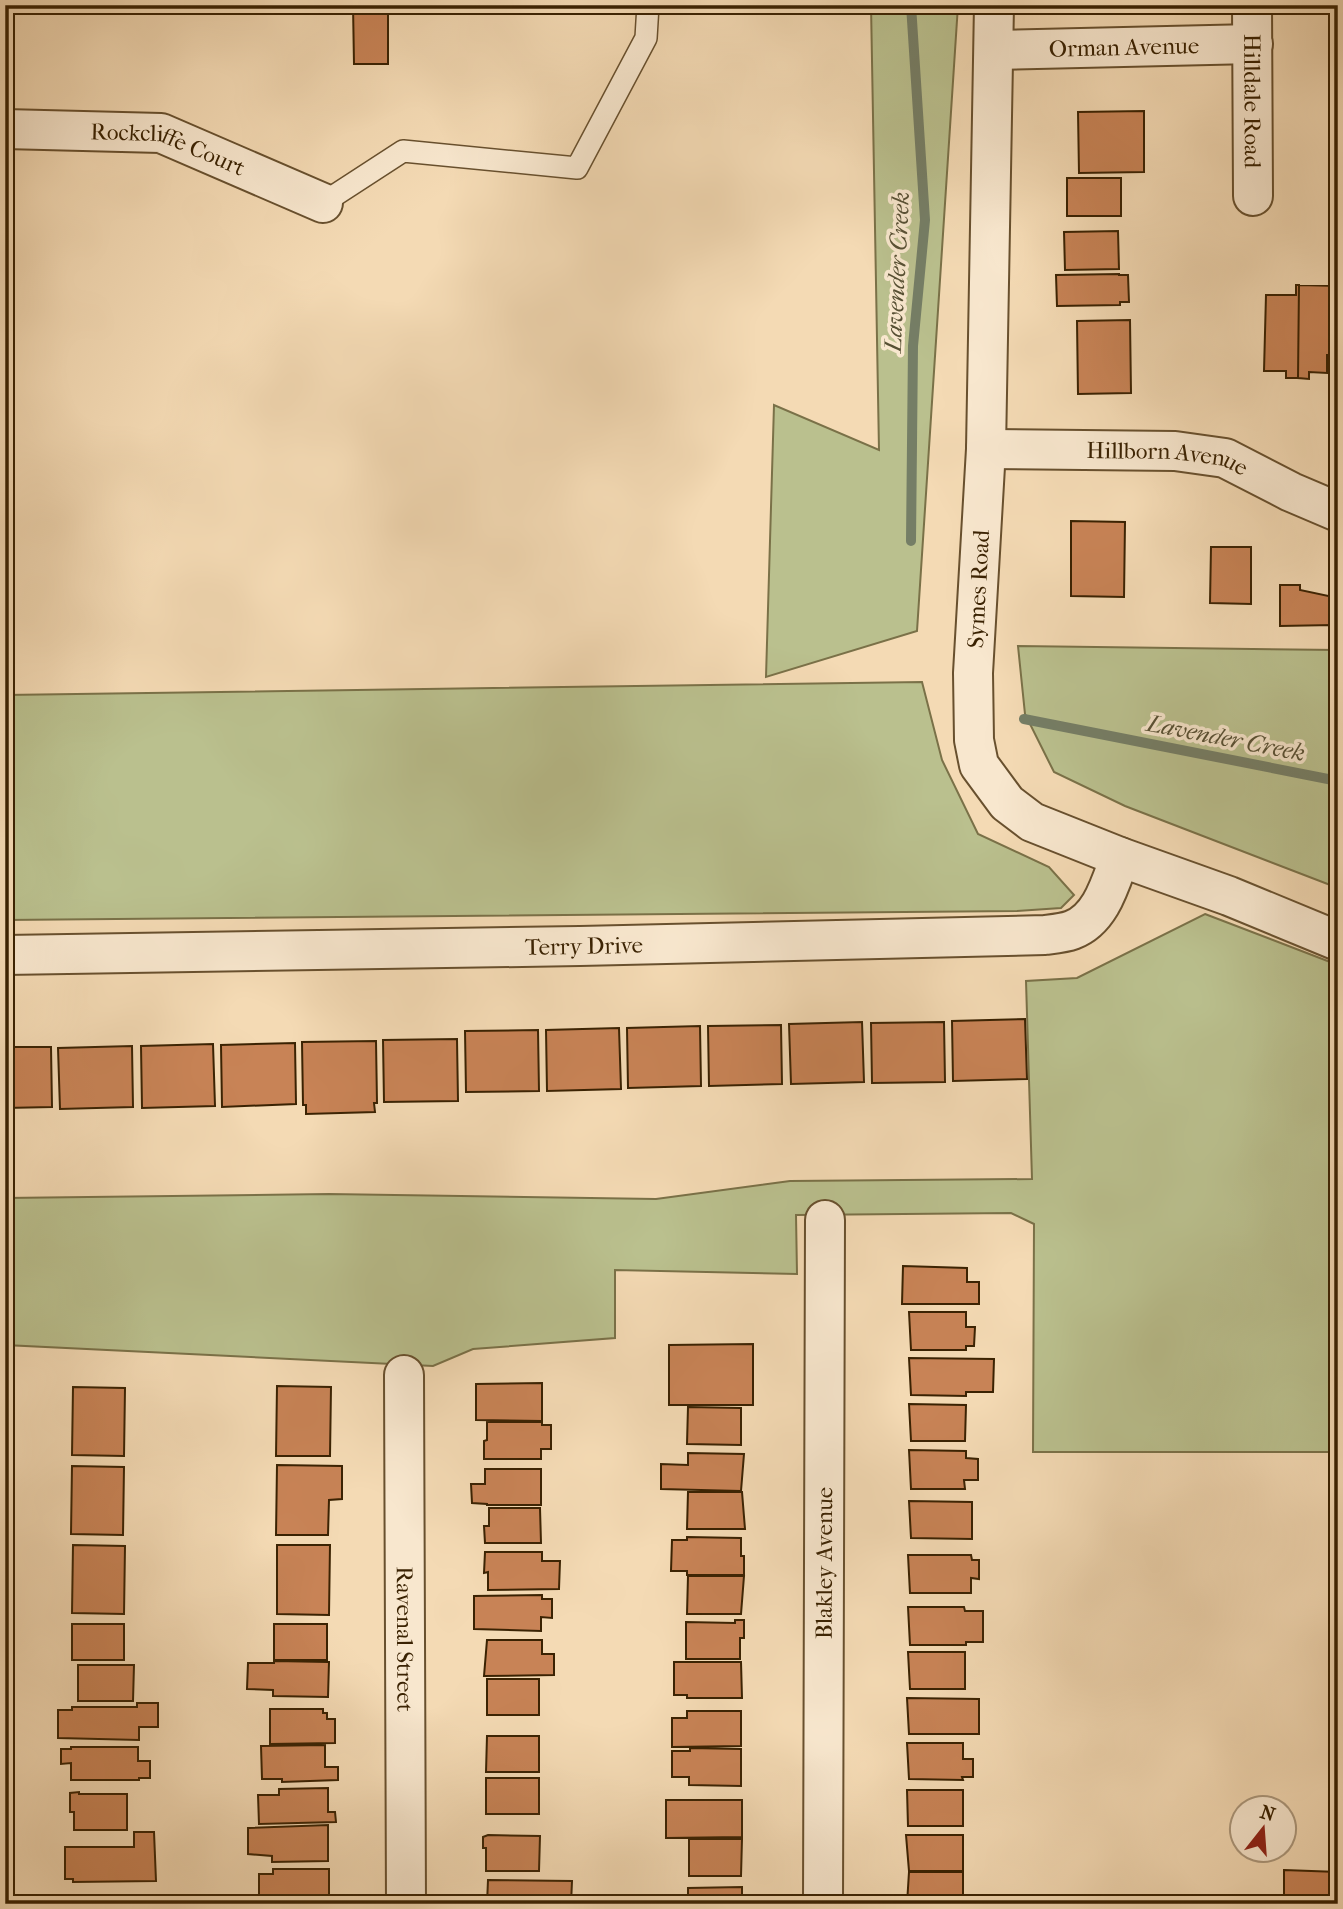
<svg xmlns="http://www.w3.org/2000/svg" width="1343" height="1909" viewBox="0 0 1343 1909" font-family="'IM FELL French Canon',serif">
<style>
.green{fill:#bac08e;stroke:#7a7148;stroke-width:2}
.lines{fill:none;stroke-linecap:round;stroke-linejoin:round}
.stream{stroke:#757e66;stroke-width:10}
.building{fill:#c88356;stroke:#3a2202;stroke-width:2}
.service-casing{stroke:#68502e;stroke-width:24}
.minor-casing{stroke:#68502e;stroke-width:42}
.service{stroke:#f8e7ce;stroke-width:21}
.minor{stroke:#f8e7ce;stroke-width:38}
.labels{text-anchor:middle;stroke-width:7;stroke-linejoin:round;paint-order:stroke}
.street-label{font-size:23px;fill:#3a2202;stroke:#f8e7ce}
.water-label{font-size:24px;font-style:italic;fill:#575034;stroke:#f8e7ce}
</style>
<rect width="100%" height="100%" fill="#f4dab4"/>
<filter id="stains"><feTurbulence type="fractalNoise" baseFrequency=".00286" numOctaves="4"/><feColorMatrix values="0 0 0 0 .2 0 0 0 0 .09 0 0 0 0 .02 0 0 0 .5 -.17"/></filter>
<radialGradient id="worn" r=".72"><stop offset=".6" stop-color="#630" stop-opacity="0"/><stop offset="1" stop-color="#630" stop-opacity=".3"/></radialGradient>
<!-- green -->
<path class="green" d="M 871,5 L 958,5 L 917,631 L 766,677 L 774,405 L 879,450 Z
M 1018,646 L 1338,650 L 1338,888 L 1125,806 L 1054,772 L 1025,714 Z
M 922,682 L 942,760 L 978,834 L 1049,867 L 1074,895 L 1061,908 L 1017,911 L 5,920 L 5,695 Z
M 1205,914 L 1338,965 L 1338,1452 L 1033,1452 L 1034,1224 L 1011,1213 L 796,1215 L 797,1274 L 615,1270 L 615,1338 L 473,1349 L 433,1366 L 5,1345 L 5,1198 L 329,1194 L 656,1199 L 790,1181 L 1032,1179 L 1026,981 L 1077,978 Z"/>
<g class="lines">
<!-- stream -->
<path class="stream" d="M 911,5 L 925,220 L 913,346 L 911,541
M 1024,719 L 1338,781"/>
</g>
<!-- building -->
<path class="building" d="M 353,5 L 388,5 L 388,64 L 354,64 Z
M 1332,5 L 1338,5 L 1338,35 L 1332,35 Z
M 1332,55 L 1338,55 L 1338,124 L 1333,124 Z
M 1144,111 L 1144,172 L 1079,173 L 1078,112 Z
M 1333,144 L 1338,144 L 1338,213 L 1334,213 Z
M 1067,178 L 1121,178 L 1121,216 L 1067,216 Z
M 1118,231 L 1119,269 L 1065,270 L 1064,232 Z
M 1119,274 L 1119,275 L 1128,275 L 1129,302 L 1120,302 L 1120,305 L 1057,306 L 1056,275 Z
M 1296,285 L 1299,285 L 1298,378 L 1286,378 L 1286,371 L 1264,371 L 1266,295 L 1296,295 Z
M 1299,285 L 1338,286 L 1338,333 L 1332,333 L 1332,355 L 1327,355 L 1327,373 L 1309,372 L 1309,379 L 1298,378 Z
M 1130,320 L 1131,393 L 1078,394 L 1077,321 Z
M 1071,521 L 1125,522 L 1124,597 L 1071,596 Z
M 1211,547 L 1251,547 L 1251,604 L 1210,603 Z
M 1280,585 L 1300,585 L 1300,590 L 1338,598 L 1338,635 L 1334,635 L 1333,625 L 1280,626 Z
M 1025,1019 L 1027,1079 L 953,1081 L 952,1021 Z
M 862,1022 L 864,1082 L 791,1084 L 789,1024 Z
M 944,1022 L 945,1082 L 872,1083 L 871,1023 Z
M 781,1025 L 782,1084 L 709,1086 L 708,1026 Z
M 700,1026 L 701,1086 L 628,1088 L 627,1028 Z
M 619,1028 L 621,1089 L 547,1091 L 546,1030 Z
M 538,1030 L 539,1091 L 466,1092 L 465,1031 Z
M 457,1039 L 458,1101 L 384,1102 L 383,1040 Z
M 376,1041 L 377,1103 L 374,1103 L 375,1112 L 306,1114 L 306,1105 L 303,1105 L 302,1042 Z
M 295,1043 L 296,1104 L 222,1107 L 221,1045 Z
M 213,1044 L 215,1106 L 142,1108 L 141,1046 Z
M 132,1046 L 133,1107 L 60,1109 L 58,1048 Z
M 5,1047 L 51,1047 L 52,1107 L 5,1108 Z
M 903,1266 L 967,1268 L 967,1282 L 979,1282 L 979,1304 L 902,1304 Z
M 909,1312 L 966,1312 L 966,1327 L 975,1327 L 974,1346 L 966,1346 L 966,1350 L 911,1350 Z
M 753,1344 L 753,1405 L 669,1405 L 669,1345 Z
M 909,1358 L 994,1359 L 993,1392 L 966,1392 L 966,1396 L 911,1395 Z
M 542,1383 L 542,1421 L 476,1420 L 476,1384 Z
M 277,1386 L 331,1387 L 330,1456 L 276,1456 Z
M 73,1387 L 125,1388 L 124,1456 L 72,1455 Z
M 909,1404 L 966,1405 L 965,1441 L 911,1441 Z
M 688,1407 L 741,1408 L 741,1445 L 687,1444 Z
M 487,1422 L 542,1422 L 542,1425 L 551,1425 L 551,1449 L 541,1449 L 541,1459 L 484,1459 L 484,1441 L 487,1440 Z
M 909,1450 L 966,1451 L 966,1458 L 978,1459 L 978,1480 L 964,1480 L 965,1489 L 911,1489 Z
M 688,1453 L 744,1454 L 741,1491 L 661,1489 L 661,1464 L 688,1465 Z
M 277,1465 L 342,1466 L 342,1499 L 329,1500 L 328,1535 L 276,1535 Z
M 72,1466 L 124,1467 L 123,1535 L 71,1534 Z
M 485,1469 L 541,1469 L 541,1505 L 487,1505 L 487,1504 L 472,1503 L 471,1484 L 485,1484 Z
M 688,1492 L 742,1492 L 745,1529 L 687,1529 Z
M 909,1501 L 972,1502 L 972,1539 L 911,1538 Z
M 489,1508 L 540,1508 L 541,1543 L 485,1543 L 484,1526 L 489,1526 Z
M 687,1537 L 741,1538 L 741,1556 L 744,1556 L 744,1575 L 687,1575 L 687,1571 L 671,1571 L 672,1540 L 687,1540 Z
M 73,1545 L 125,1546 L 124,1614 L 72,1613 Z
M 277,1545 L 330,1545 L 329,1615 L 277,1614 Z
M 485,1552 L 542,1552 L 542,1561 L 560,1561 L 559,1589 L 488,1590 L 488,1572 L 484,1573 Z
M 908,1555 L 971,1555 L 972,1560 L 979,1560 L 979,1579 L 971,1578 L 971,1593 L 910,1593 Z
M 688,1576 L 744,1576 L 741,1614 L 687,1614 Z
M 542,1595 L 542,1599 L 552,1599 L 552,1618 L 541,1617 L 541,1631 L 474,1629 L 474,1596 Z
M 908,1607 L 964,1607 L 965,1611 L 983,1611 L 983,1642 L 966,1642 L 966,1645 L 910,1645 Z
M 735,1620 L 744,1620 L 744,1638 L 740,1638 L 740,1659 L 686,1659 L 686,1622 L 735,1623 Z
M 72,1624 L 124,1624 L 124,1660 L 72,1660 Z
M 274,1624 L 327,1624 L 327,1660 L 274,1660 Z
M 487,1640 L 542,1640 L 542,1654 L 554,1654 L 554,1675 L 484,1676 Z
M 908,1652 L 965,1652 L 965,1689 L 910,1689 Z
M 274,1661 L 329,1662 L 328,1697 L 273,1696 L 273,1690 L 247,1689 L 248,1663 L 274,1663 Z
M 674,1662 L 741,1662 L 742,1698 L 687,1698 L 687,1695 L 674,1695 Z
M 78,1665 L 134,1665 L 133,1701 L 78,1701 Z
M 487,1679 L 539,1679 L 539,1715 L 487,1715 Z
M 907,1698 L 979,1699 L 979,1734 L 909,1734 Z
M 137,1703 L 158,1703 L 158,1727 L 139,1727 L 139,1740 L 58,1738 L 58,1710 L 72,1710 L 72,1707 L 137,1707 Z
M 270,1709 L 323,1709 L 323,1713 L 327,1713 L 327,1719 L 335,1719 L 335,1743 L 270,1744 Z
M 687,1711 L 741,1711 L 741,1746 L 672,1747 L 672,1718 L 687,1718 Z
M 487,1736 L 539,1736 L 539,1772 L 486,1772 Z
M 907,1743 L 963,1743 L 963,1759 L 973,1759 L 973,1777 L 962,1777 L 963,1780 L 909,1779 Z
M 325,1745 L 325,1767 L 338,1767 L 338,1780 L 282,1782 L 282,1779 L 262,1779 L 261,1746 Z
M 71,1747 L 138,1747 L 138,1761 L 150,1761 L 150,1778 L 139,1778 L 139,1780 L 71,1780 L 71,1763 L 61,1764 L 61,1749 L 71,1749 Z
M 690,1748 L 741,1749 L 741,1786 L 689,1785 L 689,1777 L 672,1777 L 672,1751 L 690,1751 Z
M 486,1778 L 539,1778 L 539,1814 L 486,1814 Z
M 328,1788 L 328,1812 L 335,1812 L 336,1822 L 259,1824 L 258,1795 L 279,1795 L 279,1789 Z
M 907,1790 L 963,1790 L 963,1826 L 908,1826 Z
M 79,1792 L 79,1794 L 127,1794 L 127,1830 L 74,1830 L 74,1812 L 70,1812 L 70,1793 Z
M 666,1800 L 742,1800 L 742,1837 L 666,1838 Z
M 328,1825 L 328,1861 L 272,1862 L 272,1856 L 248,1854 L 248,1828 Z
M 134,1832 L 154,1832 L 156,1881 L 73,1882 L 73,1879 L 65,1879 L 65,1847 L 134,1847 Z
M 488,1835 L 540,1836 L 539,1871 L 486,1871 L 486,1848 L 483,1848 L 483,1837 Z
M 906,1835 L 963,1835 L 963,1871 L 909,1871 Z
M 689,1839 L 742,1839 L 741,1876 L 689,1876 Z
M 273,1869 L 329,1869 L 329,1904 L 259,1904 L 259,1874 L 273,1874 Z
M 1284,1870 L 1338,1872 L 1338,1904 L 1284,1904 Z
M 909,1872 L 963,1872 L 963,1904 L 907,1904 Z
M 488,1880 L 572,1881 L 571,1904 L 487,1904 Z
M 742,1887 L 742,1904 L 678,1904 L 678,1901 L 688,1901 L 688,1888 Z
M 70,1897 L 127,1897 L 126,1904 L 70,1904 Z"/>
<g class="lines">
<!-- service casing -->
<g class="service-casing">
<path id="service" d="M 323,203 L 403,151 L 577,168 L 646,38 L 648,5"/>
</g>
<!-- minor casing -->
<g class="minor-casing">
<g id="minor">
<path d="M 994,5 L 986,449 L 973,673 L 974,740 L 979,765 L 1007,803 L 1032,822 L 1120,857 L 1229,896 L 1338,941"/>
<path id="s1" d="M 1252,5 L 1253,196"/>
<path id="s2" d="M 994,50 L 1253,44"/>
<path id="s3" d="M 5,129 L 161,133 L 323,203"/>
<path id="s4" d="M 986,449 L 1175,451 L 1225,458 L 1291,492 L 1338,512"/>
<path id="s5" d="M 5,955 L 580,946 L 1045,935 C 1053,934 1064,933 1072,930 C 1101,919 1110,884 1120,857"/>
<path id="s6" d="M 404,1375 L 406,1904"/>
<path id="s7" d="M 823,1904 L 825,1220"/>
</g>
</g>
<!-- service -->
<use href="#service" class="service"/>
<!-- minor -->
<use href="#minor" class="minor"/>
</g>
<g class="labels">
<!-- street labels -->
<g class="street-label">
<text dy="8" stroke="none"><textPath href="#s2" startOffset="130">Orman Avenue</textPath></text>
<text dy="8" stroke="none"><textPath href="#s1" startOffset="96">Hilldale Road</textPath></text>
<text dy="8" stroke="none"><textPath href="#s3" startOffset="166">Rockcliffe Court</textPath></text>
<text dy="8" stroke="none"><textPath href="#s4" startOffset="182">Hillborn Avenue</textPath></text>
<text transform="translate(978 589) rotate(-87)" y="8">Symes Road</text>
<text dy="8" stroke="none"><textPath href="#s5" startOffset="579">Terry Drive</textPath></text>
<text dy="8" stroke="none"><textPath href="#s7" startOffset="341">Blakley Avenue</textPath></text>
<text dy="8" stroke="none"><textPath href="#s6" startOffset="264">Ravenal Street</textPath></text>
</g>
<!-- water labels -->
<g class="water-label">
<text transform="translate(897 272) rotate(-87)" y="8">Lavender Creek</text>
<text transform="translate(1226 738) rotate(11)" y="8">Lavender Creek</text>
</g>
</g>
<!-- margin -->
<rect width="1343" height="1909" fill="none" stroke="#f4dab4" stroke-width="28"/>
<rect x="7" y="7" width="1329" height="1895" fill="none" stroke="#3a2202" stroke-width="3.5"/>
<rect x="14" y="14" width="1315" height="1881" fill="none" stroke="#3a2202" stroke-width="2"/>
<!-- north arrow -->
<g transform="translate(1263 1829) rotate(17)"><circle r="33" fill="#f8e7ce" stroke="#ac987c" stroke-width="2"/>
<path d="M0-5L12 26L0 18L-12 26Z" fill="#8f2418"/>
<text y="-10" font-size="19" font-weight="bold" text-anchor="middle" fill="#3a2202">N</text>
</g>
<rect width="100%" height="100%" filter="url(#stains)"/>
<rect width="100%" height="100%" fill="url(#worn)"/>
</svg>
